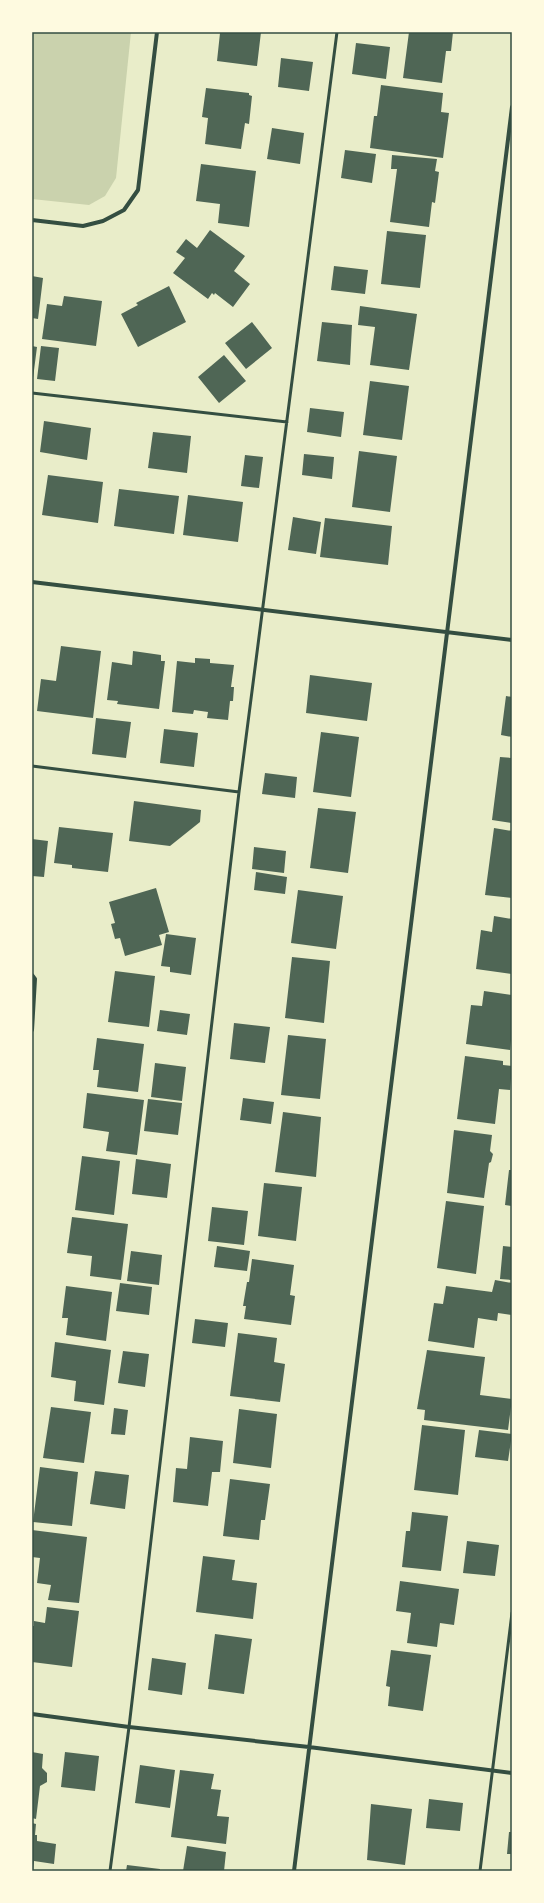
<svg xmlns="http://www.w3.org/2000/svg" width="544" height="1903" viewBox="0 0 544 1903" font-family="Quicksand,sans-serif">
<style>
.green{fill:#cad2ad}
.building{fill:#4f6655}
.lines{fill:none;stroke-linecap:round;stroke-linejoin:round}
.service{stroke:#344e41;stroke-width:3}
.minor{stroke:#344e41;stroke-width:4}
.neatline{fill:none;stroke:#344e41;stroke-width:1.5}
</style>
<rect width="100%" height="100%" fill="#e9edc9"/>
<!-- green -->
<path class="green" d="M 32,32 L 131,32 L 116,178 L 105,196 L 89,205 L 32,199 Z"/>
<!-- building -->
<path class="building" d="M 225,32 L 261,32 L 257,66 L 217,61 L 220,33 Z
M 409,32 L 453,32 L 451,51 L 446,51 L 442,83 L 403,78 Z
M 356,43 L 390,47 L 386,79 L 352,74 Z
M 281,58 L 313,62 L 309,91 L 278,87 Z
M 381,85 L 443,93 L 441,112 L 449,113 L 443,158 L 370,148 L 374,116 L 377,116 Z
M 206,88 L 249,93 L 249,95 L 252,96 L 249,124 L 245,123 L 241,149 L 205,144 L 208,118 L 202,117 Z
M 272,128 L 304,133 L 300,164 L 267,159 Z
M 345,150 L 376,154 L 372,183 L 341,178 Z
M 392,155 L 437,159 L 435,171 L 439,172 L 435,203 L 432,202 L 429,227 L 390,222 L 397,169 L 391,169 Z
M 201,164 L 256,171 L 249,227 L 218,223 L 220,204 L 196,201 Z
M 210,230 L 245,256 L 234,271 L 250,284 L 233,307 L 215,293 L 214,295 L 212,293 L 208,299 L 173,273 L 185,258 L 176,252 L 186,239 L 197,248 Z
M 387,231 L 426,235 L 420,288 L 381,284 Z
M 334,266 L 368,270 L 365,294 L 331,290 Z
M 32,276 L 43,278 L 38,319 L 32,318 Z
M 169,286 L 186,322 L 138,347 L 121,314 L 138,305 L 136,303 Z
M 64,296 L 102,301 L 96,346 L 42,339 L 47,304 L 62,306 Z
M 360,306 L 417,314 L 409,370 L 370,365 L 375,327 L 358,325 Z
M 252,322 L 272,348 L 246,369 L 225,343 Z
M 322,322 L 352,325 L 350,365 L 317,361 Z
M 32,346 L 37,347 L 33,378 L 32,378 Z
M 41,346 L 59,348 L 55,381 L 37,379 Z
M 224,355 L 246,381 L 219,403 L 198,377 Z
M 370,381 L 409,386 L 402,440 L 363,435 Z
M 310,408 L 344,412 L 341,437 L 307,432 Z
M 44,421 L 91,428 L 87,460 L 40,452 Z
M 153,432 L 191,436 L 187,473 L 148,468 Z
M 359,451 L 397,456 L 390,512 L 352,507 Z
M 304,454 L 334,457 L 332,479 L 302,475 Z
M 245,455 L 263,457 L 259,488 L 241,486 Z
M 48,475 L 103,482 L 98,523 L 42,515 Z
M 119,489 L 179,496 L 174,534 L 114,526 Z
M 188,495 L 243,502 L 238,542 L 183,535 Z
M 293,517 L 321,522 L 316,554 L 288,550 Z
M 325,518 L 392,526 L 388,565 L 320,557 Z
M 61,646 L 101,651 L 93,718 L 37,711 L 41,679 L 56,681 Z
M 133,651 L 161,655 L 161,661 L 165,661 L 159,709 L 117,704 L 118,701 L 107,700 L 112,662 L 132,665 Z
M 195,658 L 210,659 L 210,663 L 234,665 L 231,687 L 234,687 L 233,701 L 230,701 L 228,720 L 207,718 L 208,712 L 194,710 L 193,714 L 172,712 L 177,661 L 195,663 Z
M 310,675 L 372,683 L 367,721 L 306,713 Z
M 506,696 L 512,697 L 512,737 L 501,735 Z
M 96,718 L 131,722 L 126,758 L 92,754 Z
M 164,729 L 198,733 L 194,767 L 160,763 Z
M 321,732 L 359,737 L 351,797 L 313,792 Z
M 500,757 L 512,758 L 512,823 L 492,820 Z
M 265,773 L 297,777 L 295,798 L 262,794 Z
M 134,801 L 201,810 L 200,822 L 170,846 L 129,841 Z
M 318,808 L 356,812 L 348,873 L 310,868 Z
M 59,827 L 113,833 L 108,872 L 72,868 L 72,865 L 54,863 Z
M 494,828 L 512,831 L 512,898 L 485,895 Z
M 32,839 L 48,841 L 44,877 L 32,876 Z
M 254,847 L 286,851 L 284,873 L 252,869 Z
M 256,872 L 287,877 L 285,894 L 254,890 Z
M 156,888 L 169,932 L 159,935 L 162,945 L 125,956 L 120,938 L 115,939 L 111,924 L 115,923 L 109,902 Z
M 298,890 L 343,896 L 336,949 L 291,943 Z
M 494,916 L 512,919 L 512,974 L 476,969 L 481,930 L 492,932 Z
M 166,934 L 196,938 L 191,975 L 170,972 L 170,967 L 161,966 Z
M 292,957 L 330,961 L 324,1023 L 285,1018 Z
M 115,971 L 155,976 L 149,1027 L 108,1022 Z
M 484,991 L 512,995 L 512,1031 L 510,1050 L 466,1044 L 471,1005 L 482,1006 Z
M 160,1010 L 190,1014 L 187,1035 L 157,1031 Z
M 234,1023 L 270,1027 L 265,1063 L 230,1059 Z
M 288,1035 L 326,1039 L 320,1099 L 281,1095 Z
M 97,1038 L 144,1044 L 138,1092 L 97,1087 L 99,1070 L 93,1070 Z
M 465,1056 L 503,1061 L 503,1065 L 512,1066 L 510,1090 L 499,1089 L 495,1124 L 457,1119 Z
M 155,1063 L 186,1067 L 182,1101 L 151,1097 Z
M 87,1093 L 144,1100 L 137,1155 L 106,1151 L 109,1132 L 83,1128 Z
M 243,1098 L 274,1102 L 271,1124 L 240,1120 Z
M 148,1099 L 182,1103 L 178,1135 L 144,1131 Z
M 283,1112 L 321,1117 L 316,1177 L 275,1172 Z
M 454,1130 L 492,1135 L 490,1151 L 493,1154 L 491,1162 L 489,1163 L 484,1198 L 447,1193 Z
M 82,1156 L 120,1161 L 114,1215 L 75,1210 Z
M 136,1159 L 171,1164 L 167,1198 L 132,1194 Z
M 509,1170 L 512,1170 L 512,1206 L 505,1205 Z
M 264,1183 L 302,1187 L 296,1241 L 258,1236 Z
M 446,1201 L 484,1206 L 476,1274 L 437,1268 Z
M 212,1207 L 248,1211 L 244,1245 L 208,1241 Z
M 72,1217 L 128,1224 L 121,1280 L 90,1276 L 92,1256 L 67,1253 Z
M 217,1246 L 250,1251 L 247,1271 L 214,1267 Z
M 503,1246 L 512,1247 L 512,1280 L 500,1279 Z
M 131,1251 L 162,1255 L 159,1285 L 127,1281 Z
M 252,1259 L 294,1265 L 290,1295 L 295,1296 L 291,1325 L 244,1319 L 246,1306 L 243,1306 L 247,1282 L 249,1282 Z
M 495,1280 L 512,1283 L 512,1315 L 498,1313 L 497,1321 L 478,1318 L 474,1348 L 428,1341 L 434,1303 L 443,1304 L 446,1286 L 492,1292 Z
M 120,1283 L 152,1287 L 149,1315 L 116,1311 Z
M 66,1286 L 112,1292 L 106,1341 L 66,1335 L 68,1318 L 62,1318 Z
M 195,1319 L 228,1323 L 225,1347 L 192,1343 Z
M 238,1333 L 277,1338 L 274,1362 L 285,1364 L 280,1402 L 230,1396 Z
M 55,1342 L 111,1350 L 104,1405 L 74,1401 L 76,1381 L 51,1377 Z
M 427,1350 L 485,1357 L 480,1395 L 512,1399 L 508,1430 L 424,1420 L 425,1410 L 417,1409 Z
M 123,1351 L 149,1354 L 145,1387 L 118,1383 Z
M 51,1407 L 91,1412 L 84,1463 L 43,1458 Z
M 114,1408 L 128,1410 L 125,1435 L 111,1434 Z
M 239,1409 L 277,1414 L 271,1468 L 233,1463 Z
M 422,1425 L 465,1430 L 458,1495 L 414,1490 Z
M 479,1430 L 512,1434 L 508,1461 L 475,1457 Z
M 190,1437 L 223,1441 L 220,1472 L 212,1472 L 208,1506 L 173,1502 L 176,1468 L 187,1469 Z
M 40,1467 L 78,1472 L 72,1526 L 33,1522 Z
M 95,1471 L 129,1475 L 125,1509 L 90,1504 Z
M 230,1479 L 270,1484 L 265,1520 L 261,1520 L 259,1540 L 223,1536 Z
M 412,1512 L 448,1516 L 441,1571 L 402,1567 L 406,1531 L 410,1531 Z
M 32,1530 L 87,1537 L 79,1603 L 48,1600 L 51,1585 L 37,1583 L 40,1558 L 32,1557 Z
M 467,1541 L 499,1545 L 495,1576 L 463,1573 Z
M 203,1556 L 235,1560 L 232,1580 L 257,1583 L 253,1619 L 196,1612 Z
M 400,1581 L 459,1589 L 454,1625 L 440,1623 L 437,1647 L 407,1643 L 411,1613 L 396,1611 Z
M 47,1607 L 79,1611 L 72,1667 L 32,1662 L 32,1626 L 34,1626 L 34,1621 L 45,1623 Z
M 215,1634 L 252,1639 L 244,1694 L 208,1689 Z
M 391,1650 L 431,1655 L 423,1711 L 388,1706 L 390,1687 L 386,1686 Z
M 152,1658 L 186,1663 L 182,1695 L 148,1690 Z
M 32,1752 L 43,1754 L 42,1768 L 47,1773 L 47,1782 L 40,1786 L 36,1819 L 32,1818 Z
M 65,1752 L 99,1756 L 95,1791 L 61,1787 Z
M 140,1765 L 175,1770 L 170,1808 L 135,1803 Z
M 180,1770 L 214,1774 L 211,1789 L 221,1790 L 217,1816 L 229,1817 L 226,1844 L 171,1837 Z
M 429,1799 L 463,1803 L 460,1831 L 426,1828 Z
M 371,1804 L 412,1809 L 405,1865 L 367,1860 Z
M 32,1823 L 36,1824 L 35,1835 L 37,1835 L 37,1841 L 56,1844 L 54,1864 L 34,1861 L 33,1871 Z
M 509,1832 L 512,1832 L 512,1854 L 507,1854 Z
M 187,1846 L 226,1852 L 224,1871 L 183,1871 Z
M 127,1865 L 160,1869 L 160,1871 L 126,1871 Z"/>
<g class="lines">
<!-- service -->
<path class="service" d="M 32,393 L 287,422
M 32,766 L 239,792
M 110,1871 L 129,1727 L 239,792 L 337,32
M 480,1871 L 512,1613"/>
<!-- minor -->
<path class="minor" d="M 32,220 L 83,226 L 103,221 L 124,210 L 138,190 L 157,32
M 32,582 L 512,640
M 32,975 L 35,979 L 32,1030
M 32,1714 L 129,1727 L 309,1747 L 512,1773
M 294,1871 L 512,107"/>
</g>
<!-- border -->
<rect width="544" height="1903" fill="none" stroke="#fefae0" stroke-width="66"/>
<rect x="33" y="33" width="478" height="1837" class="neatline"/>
</svg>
